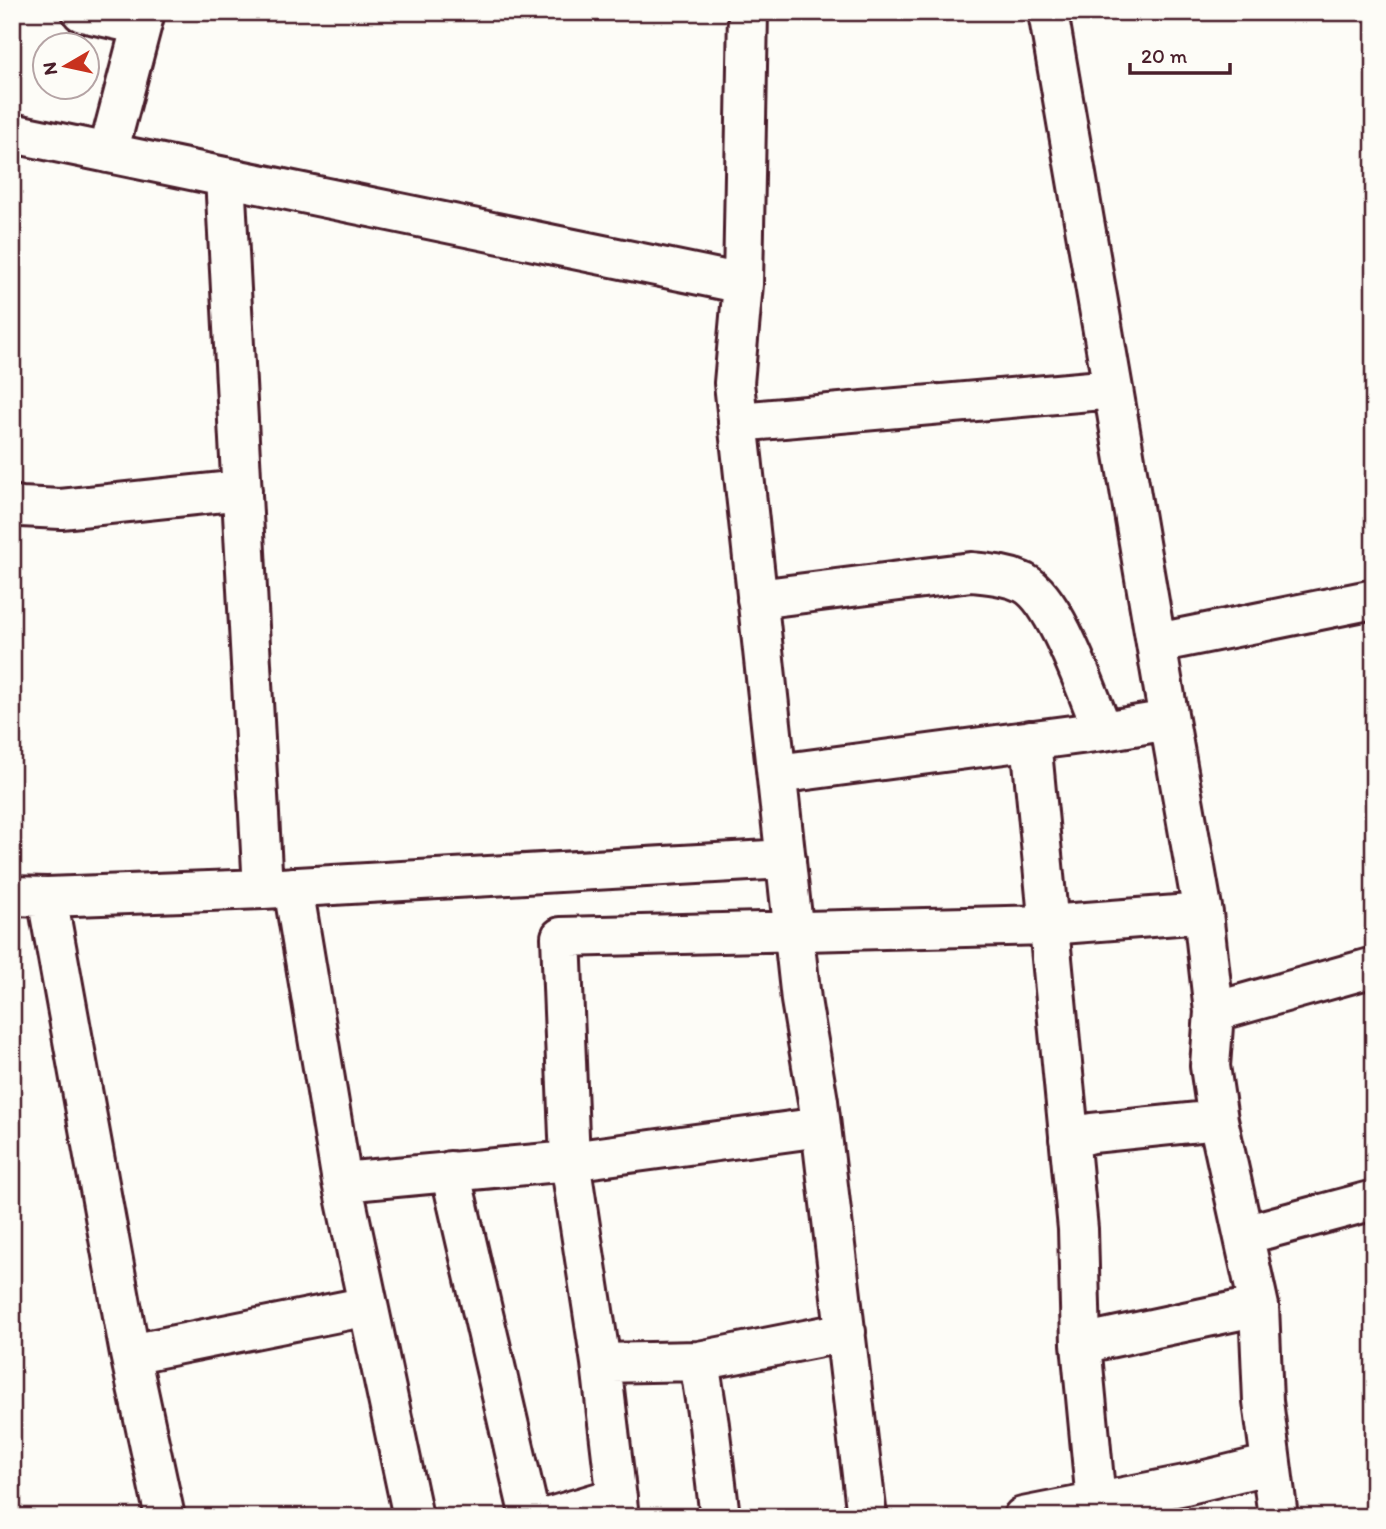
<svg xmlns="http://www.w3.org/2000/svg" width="1386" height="1529" viewBox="0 0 1386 1529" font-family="Itim,sans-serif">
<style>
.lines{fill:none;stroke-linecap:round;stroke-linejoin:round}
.minor-casing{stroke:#4a1f2b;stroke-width:44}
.minor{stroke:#fdfcf7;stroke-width:38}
</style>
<rect width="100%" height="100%" fill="#fdfcf7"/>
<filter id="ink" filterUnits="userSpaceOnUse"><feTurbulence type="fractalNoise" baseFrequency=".0143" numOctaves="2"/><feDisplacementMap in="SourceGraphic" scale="14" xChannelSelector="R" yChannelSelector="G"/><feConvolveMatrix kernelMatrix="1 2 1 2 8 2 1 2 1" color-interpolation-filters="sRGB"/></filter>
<g filter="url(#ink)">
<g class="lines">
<!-- minor casing -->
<g class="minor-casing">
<path id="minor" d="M 82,12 L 141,25
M 748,12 L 743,284 L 734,383 L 801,1000 L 818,1101 L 867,1517
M 1048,12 L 1113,389
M 12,133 L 743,284
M 108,153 L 145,12
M 225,177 L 263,889
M 738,422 L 1113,389 L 1169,720
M 12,505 L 21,507 L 61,509 L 242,490
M 757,599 L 971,572 C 989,574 1007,575 1024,583 C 1057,600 1088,696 1103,731
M 1157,643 L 1374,599
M 1031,740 L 1078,1229 L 1081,1344 L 1096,1502 L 1096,1517
M 777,774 L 1103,731 L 1169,720 L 1203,913 L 1214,1012 L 1210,1066 L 1218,1120
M 293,887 L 342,1182 L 413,1517
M 12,896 L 47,897 L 263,889 L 786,859
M 47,897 L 130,1354 L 165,1517
M 1214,1012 L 1374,967
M 1069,1139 L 1092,1133 L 1218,1120 L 1259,1306 L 1263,1401 L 1278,1517
M 450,1171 L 530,1517
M 342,1182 L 570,1161 L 821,1127
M 1244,1235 L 1374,1200
M 1081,1344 L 1259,1306
M 130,1354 L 368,1306
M 699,1361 L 709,1425 L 720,1517
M 601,1363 L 699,1361 L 846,1332
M 550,1517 L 617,1497
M 619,1517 L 601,1363 L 570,1161 L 561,937 L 1048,925 L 1203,913
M 1023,1517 L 1185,1485 L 1271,1464"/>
</g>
<!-- minor -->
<use href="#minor" class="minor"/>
</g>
</g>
<!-- margin -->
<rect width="1386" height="1529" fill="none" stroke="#fdfcf7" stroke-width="42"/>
<rect x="21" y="21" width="1344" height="1487" fill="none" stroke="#4a1f2b" stroke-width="2.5" filter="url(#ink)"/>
<!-- north arrow -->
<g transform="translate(66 66) rotate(261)"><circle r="33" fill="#fdfcf7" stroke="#b5a4a5" stroke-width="2"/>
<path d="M0-5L12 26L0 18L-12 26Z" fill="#c8321e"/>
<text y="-10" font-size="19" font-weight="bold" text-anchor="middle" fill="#4a1f2b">N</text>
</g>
<!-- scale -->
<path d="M1130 63v10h100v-10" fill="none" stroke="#4a1f2b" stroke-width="3.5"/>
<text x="1141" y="63" font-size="21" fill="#4a1f2b" stroke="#fdfcf7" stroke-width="5" paint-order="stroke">20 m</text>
</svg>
